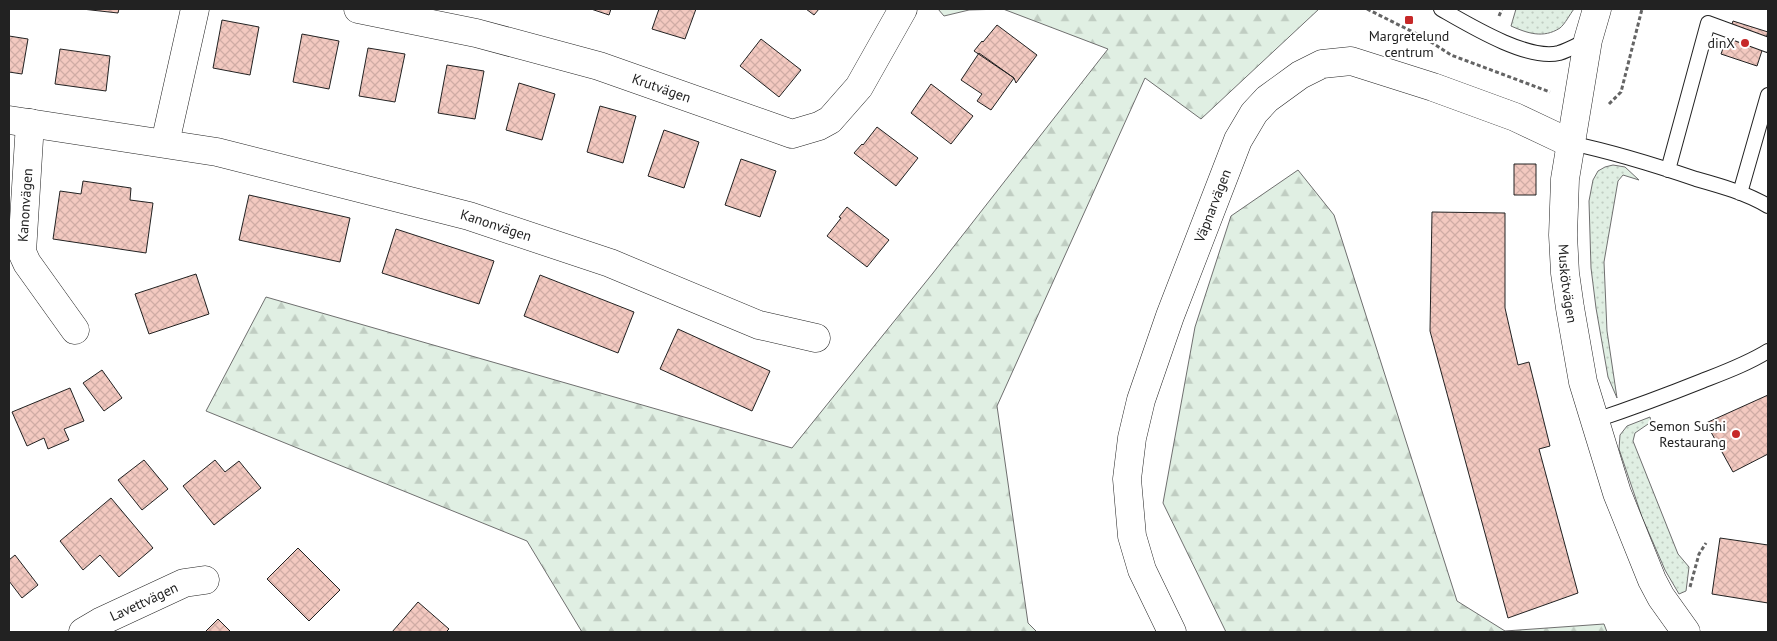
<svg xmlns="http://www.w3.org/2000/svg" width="1777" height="641" viewBox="0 0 1777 641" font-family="'PT Sans',sans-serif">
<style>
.green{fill:url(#green-dots);stroke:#6f6f6f}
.forest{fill:url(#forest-firs);stroke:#6f6f6f}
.building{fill:url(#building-cross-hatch);stroke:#222}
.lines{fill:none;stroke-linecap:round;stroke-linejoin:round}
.service-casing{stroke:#222;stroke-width:16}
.minor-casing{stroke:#222;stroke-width:29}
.path{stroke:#646464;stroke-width:3;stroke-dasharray:4 2.5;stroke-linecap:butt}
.service{stroke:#fff;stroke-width:14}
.minor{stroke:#fff;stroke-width:28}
.poi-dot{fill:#c62828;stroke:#fff;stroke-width:2}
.labels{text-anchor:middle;stroke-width:4;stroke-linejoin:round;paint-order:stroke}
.poi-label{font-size:14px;fill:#222;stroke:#fff;text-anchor:end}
.street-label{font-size:14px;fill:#222;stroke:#fff}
</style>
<defs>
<pattern id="green-dots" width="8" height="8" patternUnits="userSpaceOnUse" patternTransform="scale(1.25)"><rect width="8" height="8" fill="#e0efe3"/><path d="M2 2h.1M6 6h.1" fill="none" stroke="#c0cdc2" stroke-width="1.8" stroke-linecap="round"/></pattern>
<pattern id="forest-firs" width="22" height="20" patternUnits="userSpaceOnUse" patternTransform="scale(1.25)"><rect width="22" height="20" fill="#e0efe3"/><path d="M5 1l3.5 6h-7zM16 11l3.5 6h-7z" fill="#c0cdc2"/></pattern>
<pattern id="building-cross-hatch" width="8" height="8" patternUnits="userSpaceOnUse" patternTransform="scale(1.25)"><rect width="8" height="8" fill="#f3c9c0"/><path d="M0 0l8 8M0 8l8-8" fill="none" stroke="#d0aca5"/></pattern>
</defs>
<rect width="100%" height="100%" fill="#fff"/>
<!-- green -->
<path class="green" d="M 1516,9 L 1574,9 C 1570,14 1565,24 1560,28 C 1543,39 1527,33 1511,26 Z
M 1613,165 L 1625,167 L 1639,180 L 1623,175 L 1618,181 L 1604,262 L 1607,331 L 1617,398 L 1608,377 L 1596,308 L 1591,268 L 1589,201 L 1593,180 L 1598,171 L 1605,167 Z
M 1650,417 L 1651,422 L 1635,433 L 1633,441 L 1678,554 L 1689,567 L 1686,591 L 1679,594 L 1665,570 L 1642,517 L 1619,449 L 1620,435 L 1627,426 Z"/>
<!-- forest -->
<path class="forest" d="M 938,9 L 1319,9 L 1201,119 L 1145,78 L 997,406 L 1028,623 L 1037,632 L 582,632 L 527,541 L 206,411 L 266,297 L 792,448 L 933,273 L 1108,49 L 1003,9 L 969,10 L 944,16 Z
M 1298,170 L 1334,215 L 1457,601 L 1505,631 L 1604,624 L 1607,632 L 1226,632 L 1163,503 L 1195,327 L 1231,216 Z"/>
<!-- building -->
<path class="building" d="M 82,9 L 119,9 L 118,13 Z
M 591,9 L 611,9 L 609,15 Z
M 659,9 L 696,9 L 685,39 L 652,29 Z
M 806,9 L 819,9 L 814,15 Z
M 222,20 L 259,27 L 250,75 L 213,68 Z
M 1733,21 L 1768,32 L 1757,66 L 1721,54 Z
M 997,25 L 1037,55 L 1016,83 L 1014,78 L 974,51 L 982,41 L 983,42 Z
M 302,34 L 339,41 L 329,89 L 293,82 Z
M 9,36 L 28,39 L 22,74 L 9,72 Z
M 761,39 L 801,70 L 779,97 L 740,66 Z
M 368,48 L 405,54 L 395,102 L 359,96 Z
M 60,49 L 110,56 L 106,91 L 55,84 Z
M 979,53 L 1014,78 L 991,110 L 977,101 L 982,94 L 961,80 Z
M 447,65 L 484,71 L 475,119 L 438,113 Z
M 519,83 L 555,94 L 542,140 L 506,130 Z
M 931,84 L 973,116 L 951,144 L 911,113 Z
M 600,106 L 636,116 L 623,163 L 587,152 Z
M 877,127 L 918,158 L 896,186 L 854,153 L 862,144 L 863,145 Z
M 664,130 L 699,142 L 684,188 L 648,176 Z
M 741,159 L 776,171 L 760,217 L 725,205 Z
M 1514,164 L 1536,164 L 1536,195 L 1514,195 Z
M 83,181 L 131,188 L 130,200 L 153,203 L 146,253 L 53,239 L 60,191 L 81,194 Z
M 249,195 L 350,218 L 340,262 L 239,240 Z
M 847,207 L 889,240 L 867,267 L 827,236 L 841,218 L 839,217 Z
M 1432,212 L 1505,213 L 1505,308 L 1518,365 L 1529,362 L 1550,446 L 1539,449 L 1578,593 L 1508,618 L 1430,331 Z
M 396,229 L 494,261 L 479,304 L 382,273 Z
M 196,274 L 209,314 L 149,334 L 135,294 Z
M 540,275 L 634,312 L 618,353 L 524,316 Z
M 678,329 L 770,371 L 752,411 L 660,369 Z
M 102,370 L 122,398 L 104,411 L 83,383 Z
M 70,388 L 84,421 L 64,429 L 69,440 L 48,449 L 44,438 L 27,446 L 12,412 Z
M 1768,395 L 1768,454 L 1733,472 L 1706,423 Z
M 144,460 L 168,489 L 142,510 L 118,480 Z
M 215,460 L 225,472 L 239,461 L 261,488 L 214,525 L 183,486 Z
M 111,498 L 153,548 L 119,577 L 100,555 L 83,570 L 60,541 Z
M 1720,538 L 1768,545 L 1768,603 L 1712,594 Z
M 298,548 L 340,590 L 309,621 L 267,579 Z
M 15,555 L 38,585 L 22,598 L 9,581 L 9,560 Z
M 418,602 L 449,629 L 446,632 L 392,632 Z
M 218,619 L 231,632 L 205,632 Z"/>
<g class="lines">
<!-- service casing -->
<g class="service-casing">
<path id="service" d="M 1441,9 C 1469,25 1528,61 1559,53 C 1569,50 1579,44 1588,40
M 1570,143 C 1613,152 1655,165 1696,179 C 1721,186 1746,193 1768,206
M 1668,170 L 1708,23 L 1768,45
M 1740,193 L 1768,95
M 1596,420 C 1632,408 1667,395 1702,381 C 1725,372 1747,364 1768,351"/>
</g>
<!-- minor casing -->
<g class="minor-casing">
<g id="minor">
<path id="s1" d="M 358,9 L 476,33 L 599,66 L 792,134 L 819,126 L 830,120 L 859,87 L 903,9"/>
<path id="s2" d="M 1597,9 L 1588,40 L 1565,179 L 1563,235 L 1565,273 L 1570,308 L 1583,382 L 1617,493 L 1652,580 L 1661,597 L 1686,632"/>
<path id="s3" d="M 9,120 L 217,152 L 469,216 L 610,263 L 759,325 L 816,338"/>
<path d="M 30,123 L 22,252 L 27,263 L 75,330"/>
<path d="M 165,143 L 195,9"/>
<path id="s4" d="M 83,632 L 100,622 L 184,583 L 205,580"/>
<path id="s5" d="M 1172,632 L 1142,570 L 1132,536 L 1127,479 L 1132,438 L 1141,400 L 1170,316 L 1238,140 L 1254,113 L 1267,99 L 1300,75 L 1322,64 L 1351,61 L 1433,87 L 1515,117 L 1570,143"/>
</g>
</g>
<!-- path -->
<path class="path" d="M 1367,9 L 1425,38 L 1451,55 L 1550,92
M 1499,16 L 1502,9
M 1609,104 L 1621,92 L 1642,9
M 1690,587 L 1699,554 L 1706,543"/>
<!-- service -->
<use href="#service" class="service"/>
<!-- minor -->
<use href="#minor" class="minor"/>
</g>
<!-- markers -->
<g class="poi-dot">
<rect x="1404" y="15" width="10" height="10" rx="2.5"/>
<circle cx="1745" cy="43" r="5"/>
<circle cx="1736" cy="434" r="5"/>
</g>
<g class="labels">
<!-- poi labels -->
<g class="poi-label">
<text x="1409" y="41" text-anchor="middle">Margretelund<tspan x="1409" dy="16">centrum</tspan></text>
<text x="1735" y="48">dinX</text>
<text x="1726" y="431">Semon Sushi<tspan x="1726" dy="16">Restaurang</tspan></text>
</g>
<!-- street labels -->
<g class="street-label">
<text dy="5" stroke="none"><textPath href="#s1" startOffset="314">Krutvägen</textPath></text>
<text transform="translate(25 205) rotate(-86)" y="5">Kanonvägen</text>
<text dy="5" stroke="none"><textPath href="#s5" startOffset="449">Väpnarvägen</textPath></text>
<text dy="5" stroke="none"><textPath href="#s3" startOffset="499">Kanonvägen</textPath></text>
<text dy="5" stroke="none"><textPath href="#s2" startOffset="278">Muskötvägen</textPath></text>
<text dy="5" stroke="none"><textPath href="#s4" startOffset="68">Lavettvägen</textPath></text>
</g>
</g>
<!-- border -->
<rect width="1777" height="641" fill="none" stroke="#222222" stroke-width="20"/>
</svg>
